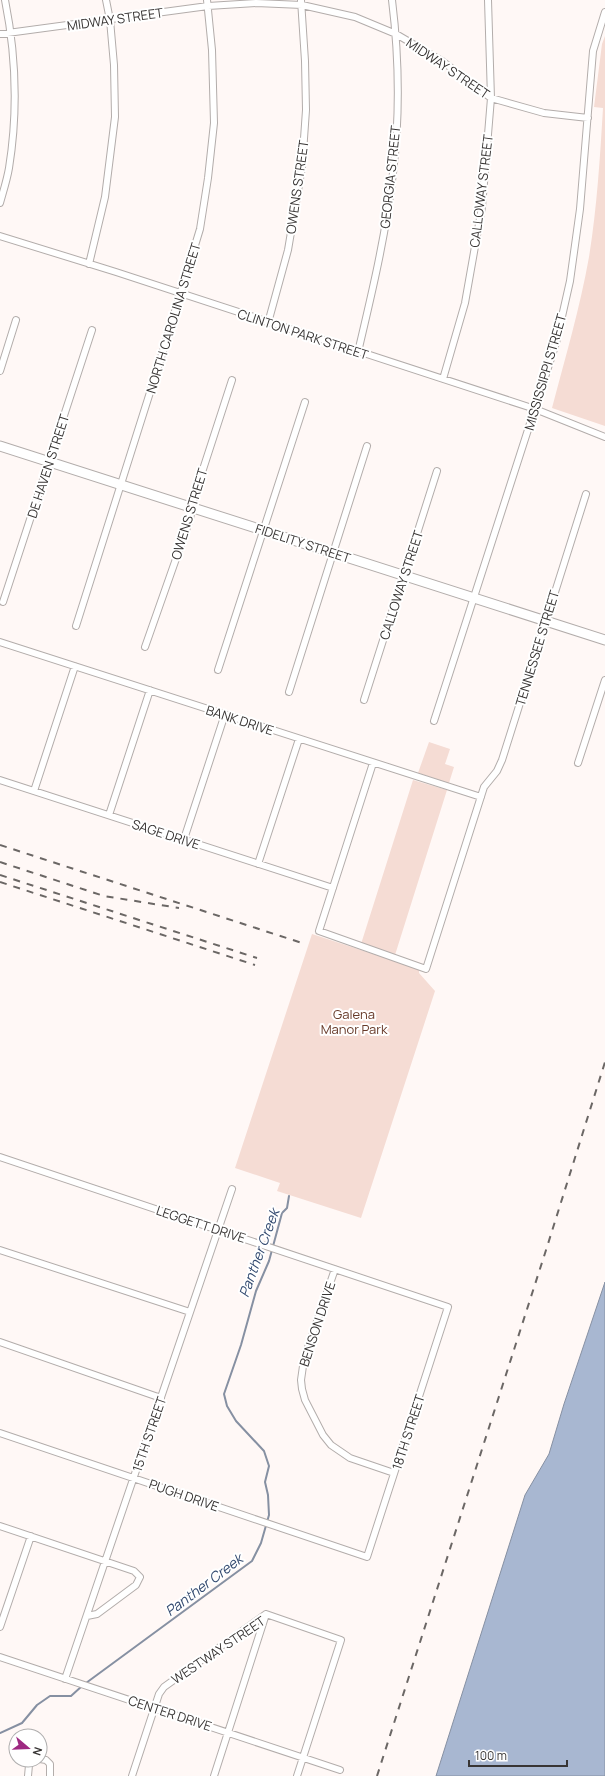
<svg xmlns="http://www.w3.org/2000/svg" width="605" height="1776" viewBox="0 0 605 1776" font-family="Manrope,sans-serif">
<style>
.green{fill:#f5dcd4}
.water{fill:#a8b7d1;stroke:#8690a2}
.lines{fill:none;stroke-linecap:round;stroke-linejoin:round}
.stream{stroke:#8690a2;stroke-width:2}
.street-casing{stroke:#b3adab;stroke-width:8}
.secondary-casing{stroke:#b3adab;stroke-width:11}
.street{stroke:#fff;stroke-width:6}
.secondary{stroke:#fff;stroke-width:9}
.rail{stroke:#6b6765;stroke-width:2;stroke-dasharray:7 7;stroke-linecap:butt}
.labels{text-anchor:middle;stroke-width:4;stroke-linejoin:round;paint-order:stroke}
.street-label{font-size:13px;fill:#383534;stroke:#fff}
.park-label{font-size:13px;fill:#673a29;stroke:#fff}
.water-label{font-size:14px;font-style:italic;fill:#32496f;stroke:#fff}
</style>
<rect width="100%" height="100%" fill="#fff8f6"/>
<!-- green -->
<path class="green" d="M 605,36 L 605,426 L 552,408 C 565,358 580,308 589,257 C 597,208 600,158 603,108 L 594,107 L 602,44 Z
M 429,742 L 450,749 L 445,764 L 454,767 L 449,783 L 418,773 Z
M 413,780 L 447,790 L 395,955 L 361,944 Z
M 312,934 L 419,969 L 419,973 L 435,991 L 361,1218 L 277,1191 L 280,1183 L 235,1168 Z"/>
<!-- water -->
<path class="water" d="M 605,1282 L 605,1776 L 436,1776 L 525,1495 L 549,1454 L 564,1404 Z"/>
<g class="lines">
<!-- stream -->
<path class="stream" d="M 86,1683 L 252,1561 L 261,1543 L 269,1515 L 268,1495 L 265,1482 L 269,1466 L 264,1451 L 236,1421 L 227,1406 L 224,1394 L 241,1345 L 256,1291 L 269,1261 L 282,1213 L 287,1208 L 289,1196
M 0,1733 L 22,1723 L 37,1705 L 50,1696 L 71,1696 L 82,1686"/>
<!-- street casing -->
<g class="street-casing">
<path id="street" d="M 0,34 L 208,6 L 256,3 L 302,5 L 355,17 L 396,34 L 442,61 L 491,98 L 544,113 L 588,118
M 0,203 C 3,192 7,180 9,168 C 18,112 16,55 5,0
M 0,236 L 116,272 L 535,409 L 605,437
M 89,264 L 105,197 L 115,117 L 114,65 L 110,20 L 106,0
M 268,323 L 288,250 L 302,167 L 306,110 L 305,61 L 301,0
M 358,352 C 372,293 386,234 393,173 C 400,116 399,57 392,0
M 0,371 L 16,320
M 443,379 L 465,303 L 482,207 L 491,98 L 488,0
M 3,602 L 92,330
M 76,626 L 159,364 L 200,229 L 208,178 L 214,123 L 212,50 L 207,0
M 0,642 L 481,797
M 145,647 L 190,519 L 194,497 L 232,380
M 218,670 L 305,402
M 289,692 L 367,446
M 364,700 L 437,471
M 434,721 L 556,343 L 570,281 L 580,209 L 593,51 L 605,12
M 373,763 L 319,931 L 426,969 L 484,787 L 497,771 L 502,760 L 586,494
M 578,763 L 605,680
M 0,780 L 333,888
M 34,791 L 75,666
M 109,815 L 150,690
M 184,839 L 225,714
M 258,864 L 299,739
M 0,1157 L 448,1307 L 367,1557 L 0,1433
M 0,1250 L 190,1312
M 335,1269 L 304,1359 L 301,1380 L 302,1389 L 305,1400 L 323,1435 L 331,1445 L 350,1458 L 394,1473
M 0,1342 L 161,1398
M 0,1526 L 134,1571 L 140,1577 L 136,1585 L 97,1614 L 87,1616
M 0,1627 L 31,1536
M 0,1657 L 340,1770
M 65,1679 L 232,1189
M 40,1759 L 46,1760 L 50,1764 L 50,1776
M 28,1776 L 29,1765 L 34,1760
M 132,1776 L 159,1694 L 164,1687 L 266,1614 L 341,1640 L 297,1776
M 214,1776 L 266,1614"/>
</g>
<!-- secondary casing -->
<g class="secondary-casing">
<path id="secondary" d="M 0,446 L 605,640"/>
</g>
<!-- street -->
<use href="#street" class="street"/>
<!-- secondary -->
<use href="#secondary" class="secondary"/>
<!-- rail -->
<path class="rail" d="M 0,845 L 302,943
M 0,862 L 104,896 L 179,908
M 0,875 L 257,958
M 0,882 L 255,965
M 377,1776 L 547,1247 L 605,1062"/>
</g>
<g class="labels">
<!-- street labels -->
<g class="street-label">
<text transform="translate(115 19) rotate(-8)" y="5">MIDWAY STREET</text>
<text transform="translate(448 68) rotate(34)" y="5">MIDWAY STREET</text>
<text transform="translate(390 177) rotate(-84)" y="5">GEORGIA STREET</text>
<text transform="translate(297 187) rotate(-82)" y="5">OWENS STREET</text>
<text transform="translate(481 191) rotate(-83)" y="5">CALLOWAY STREET</text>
<text transform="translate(173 318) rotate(-73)" y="5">NORTH CAROLINA STREET</text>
<text transform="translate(303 334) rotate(18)" y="5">CLINTON PARK STREET</text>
<text transform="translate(545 372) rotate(-74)" y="5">MISSISSIPPI STREET</text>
<text transform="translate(48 466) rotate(-72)" y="5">DE HAVEN STREET</text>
<text transform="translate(189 514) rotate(-73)" y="5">OWENS STREET</text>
<text transform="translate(303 543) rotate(18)" y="5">FIDELITY STREET</text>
<text transform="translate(401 585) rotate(-72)" y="5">CALLOWAY STREET</text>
<text transform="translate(537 648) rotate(-73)" y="5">TENNESSEE STREET</text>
<text transform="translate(240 720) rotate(18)" y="5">BANK DRIVE</text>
<text transform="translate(166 834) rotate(18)" y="5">SAGE DRIVE</text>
<text transform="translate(201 1224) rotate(18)" y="5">LEGGETT DRIVE</text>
<text transform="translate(317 1324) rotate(-72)" y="5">BENSON DRIVE</text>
<text transform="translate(408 1432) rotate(-72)" y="5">18TH STREET</text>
<text transform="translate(149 1434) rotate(-71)" y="5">15TH STREET</text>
<text transform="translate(184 1495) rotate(19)" y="5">PUGH DRIVE</text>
<text transform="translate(218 1650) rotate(-34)" y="5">WESTWAY STREET</text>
<text transform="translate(170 1713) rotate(18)" y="5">CENTER DRIVE</text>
</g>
<!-- park labels -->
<g class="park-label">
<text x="354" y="1019">Galena<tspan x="354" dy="15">Manor Park</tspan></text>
</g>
<!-- water labels -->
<g class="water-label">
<text transform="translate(259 1253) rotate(-70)" y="5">Panther Creek</text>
<text transform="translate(204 1585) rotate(-37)" y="5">Panther Creek</text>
</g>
</g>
<!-- north arrow -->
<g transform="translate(28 1748) rotate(109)"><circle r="19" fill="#ffffff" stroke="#afaeae"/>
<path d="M0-3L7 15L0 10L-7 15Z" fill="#9e2881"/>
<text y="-6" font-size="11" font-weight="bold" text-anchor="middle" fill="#383534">N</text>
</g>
<!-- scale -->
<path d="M469 1760v6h98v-6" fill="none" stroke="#383534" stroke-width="2"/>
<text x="475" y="1760" font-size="12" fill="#383534" stroke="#ffffff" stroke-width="3" paint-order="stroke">100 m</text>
</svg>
